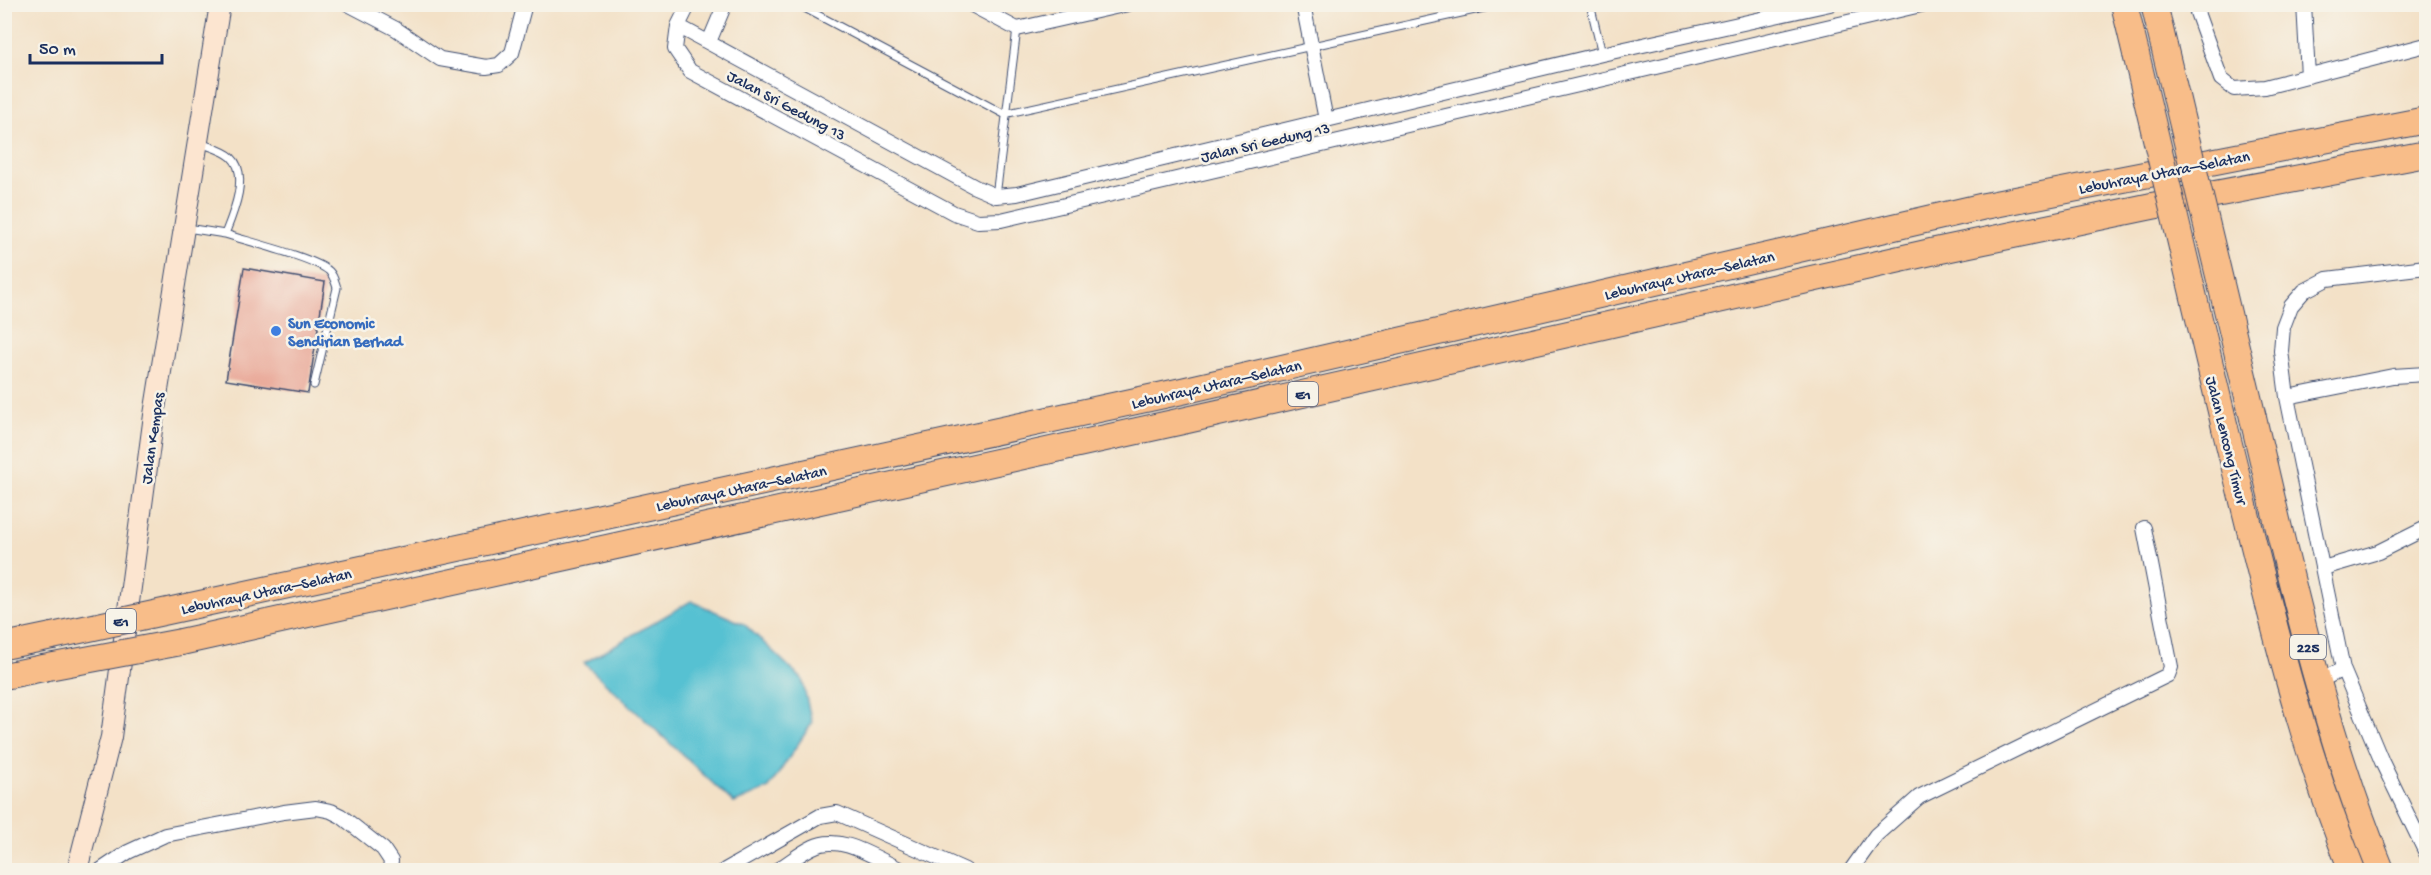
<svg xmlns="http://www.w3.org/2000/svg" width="2431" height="875" viewBox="0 0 2431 875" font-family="'Gochi Hand',sans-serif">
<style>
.water{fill:#57c1d2;stroke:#397898;stroke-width:1.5}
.building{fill:#e79d8c}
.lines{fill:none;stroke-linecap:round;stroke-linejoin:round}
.lane-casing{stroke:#3b4a6e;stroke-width:9}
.street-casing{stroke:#3b4a6e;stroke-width:16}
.secondary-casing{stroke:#3b4a6e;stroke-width:22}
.highway-casing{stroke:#3b4a6e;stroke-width:28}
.lane{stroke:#fff;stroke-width:7}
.street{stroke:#fff;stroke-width:14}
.secondary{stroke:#fce5d0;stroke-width:20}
.highway{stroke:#f8bd89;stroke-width:26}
.highway-bridge-casing{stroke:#3b4a6e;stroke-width:28;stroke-linecap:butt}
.highway-bridge{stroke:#f8bd89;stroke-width:26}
.shop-dot{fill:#3f7fe0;stroke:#f7f3e8;stroke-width:2}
.labels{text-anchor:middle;stroke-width:5;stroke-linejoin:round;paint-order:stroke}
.shield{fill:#f7f3e8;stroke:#5d6a87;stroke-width:1.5}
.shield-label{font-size:15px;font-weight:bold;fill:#1b2f5e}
.street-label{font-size:16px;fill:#1b2f5e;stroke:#f7f3e8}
.shop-label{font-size:16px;font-weight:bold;fill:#366cbe;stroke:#f7f3e8;text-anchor:start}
</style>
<rect width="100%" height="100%" fill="#f7f3e8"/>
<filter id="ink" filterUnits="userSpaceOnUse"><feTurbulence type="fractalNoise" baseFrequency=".0167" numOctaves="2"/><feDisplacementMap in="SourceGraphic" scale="12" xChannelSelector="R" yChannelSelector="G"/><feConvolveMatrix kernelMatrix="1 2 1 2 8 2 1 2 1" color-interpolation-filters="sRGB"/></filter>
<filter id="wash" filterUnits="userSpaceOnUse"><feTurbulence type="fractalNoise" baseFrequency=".008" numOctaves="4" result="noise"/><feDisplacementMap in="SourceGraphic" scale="24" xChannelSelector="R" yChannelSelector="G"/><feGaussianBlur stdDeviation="1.35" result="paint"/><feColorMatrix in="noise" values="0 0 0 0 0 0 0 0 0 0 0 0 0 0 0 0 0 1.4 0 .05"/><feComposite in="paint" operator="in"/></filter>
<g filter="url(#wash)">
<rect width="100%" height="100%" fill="#f3e1c7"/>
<!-- water -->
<path class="water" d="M 691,601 L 744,624 L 802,679 L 812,723 L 769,788 L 734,803 L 584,663 Z"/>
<g id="blocks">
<!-- building -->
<path class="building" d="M 244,268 L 325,282 L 308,393 L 226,380 Z"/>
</g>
</g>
<g filter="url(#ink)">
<use href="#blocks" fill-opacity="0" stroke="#3b4a6e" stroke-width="1.5"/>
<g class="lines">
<!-- lane casing -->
<g class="lane-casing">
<path id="lane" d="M 797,4 L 1004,114 L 1502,4
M 1590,4 L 1602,54
M 996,196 L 1017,29
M 187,228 L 225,234 C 233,214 250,174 231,157 C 223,150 210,147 200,143
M 225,234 C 246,241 315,258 329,271 C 334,276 335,282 337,288 L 314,385"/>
</g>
<!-- street casing -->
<g class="street-casing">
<path id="street" d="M 348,4 L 396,29 L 440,59 L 486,67 L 499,65 L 512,53 L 525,4
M 689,4 L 678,26 L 675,49 L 690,71 L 954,213 L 978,221 L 1001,220 L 1925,4
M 970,4 L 1017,29 L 1128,4
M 1303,4 L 1326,120
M 2194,4 L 2221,79 L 2234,89 L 2265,87 L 2426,45
M 2304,4 L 2308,76
M 678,26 L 975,187 L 996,196 L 1017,194 L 1602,54 L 1830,4
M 709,42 L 725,4
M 2287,397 L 2393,376 L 2426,374
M 2323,568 L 2378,552 L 2426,528
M 2343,669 L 2382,762 L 2426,853
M 2317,682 L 2343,669 L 2287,397 L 2281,351 L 2283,327 L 2291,306 L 2304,291 L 2327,279 L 2426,267
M 101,870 L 128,852 L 165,835 L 284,812 L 316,808 L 331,811 L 341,816 L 383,849 L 391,861 L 390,870
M 725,870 L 820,816 L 837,813 L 965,870
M 777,870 C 789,863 800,853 813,847 C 841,833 876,859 902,870
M 1851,870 L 1876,835 L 1919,797 L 2168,675 L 2171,667 L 2144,528"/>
</g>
<!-- secondary casing -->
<g class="secondary-casing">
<path id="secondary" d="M 77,870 L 111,737 L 154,415 L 220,4"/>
</g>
<!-- highway casing -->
<g class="highway-casing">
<path id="highway" d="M 2124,4 L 2136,54
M 2154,4 L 2164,46
M 2253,418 C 2289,571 2322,725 2381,870
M 2225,428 C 2262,577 2295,728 2352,870
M 191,606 L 1182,391 L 1985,206 L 2426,120
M 181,642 L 1187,420 L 1931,252 L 2152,206 L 2426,154
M 4,646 L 52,636
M 4,676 L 43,668"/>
</g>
<!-- lane -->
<use href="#lane" class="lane"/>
<!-- street -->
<use href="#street" class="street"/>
<!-- secondary -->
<use href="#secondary" class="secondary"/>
<!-- highway -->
<use href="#highway" class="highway"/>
<!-- highway-bridge casing -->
<g class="highway-bridge-casing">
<path id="highway-bridge" d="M 2164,46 L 2253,418
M 2136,54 L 2225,428
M 52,636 L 191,606
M 43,668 L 181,642"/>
</g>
<!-- highway-bridge -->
<use href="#highway-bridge" class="highway-bridge"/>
</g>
</g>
<!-- markers -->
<circle class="shop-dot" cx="276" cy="331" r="6"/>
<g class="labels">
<!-- shield labels -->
<g class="shield">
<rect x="1288" y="382" width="30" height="24" rx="4.5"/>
<rect x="106" y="609" width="30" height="24" rx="4.5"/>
<rect x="2290" y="635" width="36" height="24" rx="4.5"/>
</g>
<g class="shield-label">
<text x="1303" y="399">E1</text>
<text x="121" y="626">E1</text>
<text x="2308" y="652">225</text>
</g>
<!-- street labels -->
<g class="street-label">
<text transform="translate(787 104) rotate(28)" y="6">Jalan Sri Gedung 13</text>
<text transform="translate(1265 141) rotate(-13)" y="6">Jalan Sri Gedung 13</text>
<text transform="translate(2164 171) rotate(-11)" y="6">Lebuhraya Utara–Selatan</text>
<text transform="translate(1689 274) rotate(-13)" y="6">Lebuhraya Utara–Selatan</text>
<text transform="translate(1216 383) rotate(-13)" y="6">Lebuhraya Utara–Selatan</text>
<text transform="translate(151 438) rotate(-82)" y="6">Jalan Kempas</text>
<text transform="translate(2228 440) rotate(76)" y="6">Jalan Lencong Timur</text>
<text transform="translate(741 487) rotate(-12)" y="6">Lebuhraya Utara–Selatan</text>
<text transform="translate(266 590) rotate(-12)" y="6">Lebuhraya Utara–Selatan</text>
</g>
<!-- shop labels -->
<g class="shop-label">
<text x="288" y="328">Sun Economic<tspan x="288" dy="18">Sendirian Berhad</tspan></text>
</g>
</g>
<!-- margin -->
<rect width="2431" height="875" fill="none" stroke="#f7f3e8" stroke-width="24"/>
<!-- scale -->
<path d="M30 54v9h132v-9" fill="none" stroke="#1b2f5e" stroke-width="3"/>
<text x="39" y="54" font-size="18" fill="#1b2f5e" stroke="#f7f3e8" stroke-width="4.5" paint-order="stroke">50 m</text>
</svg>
